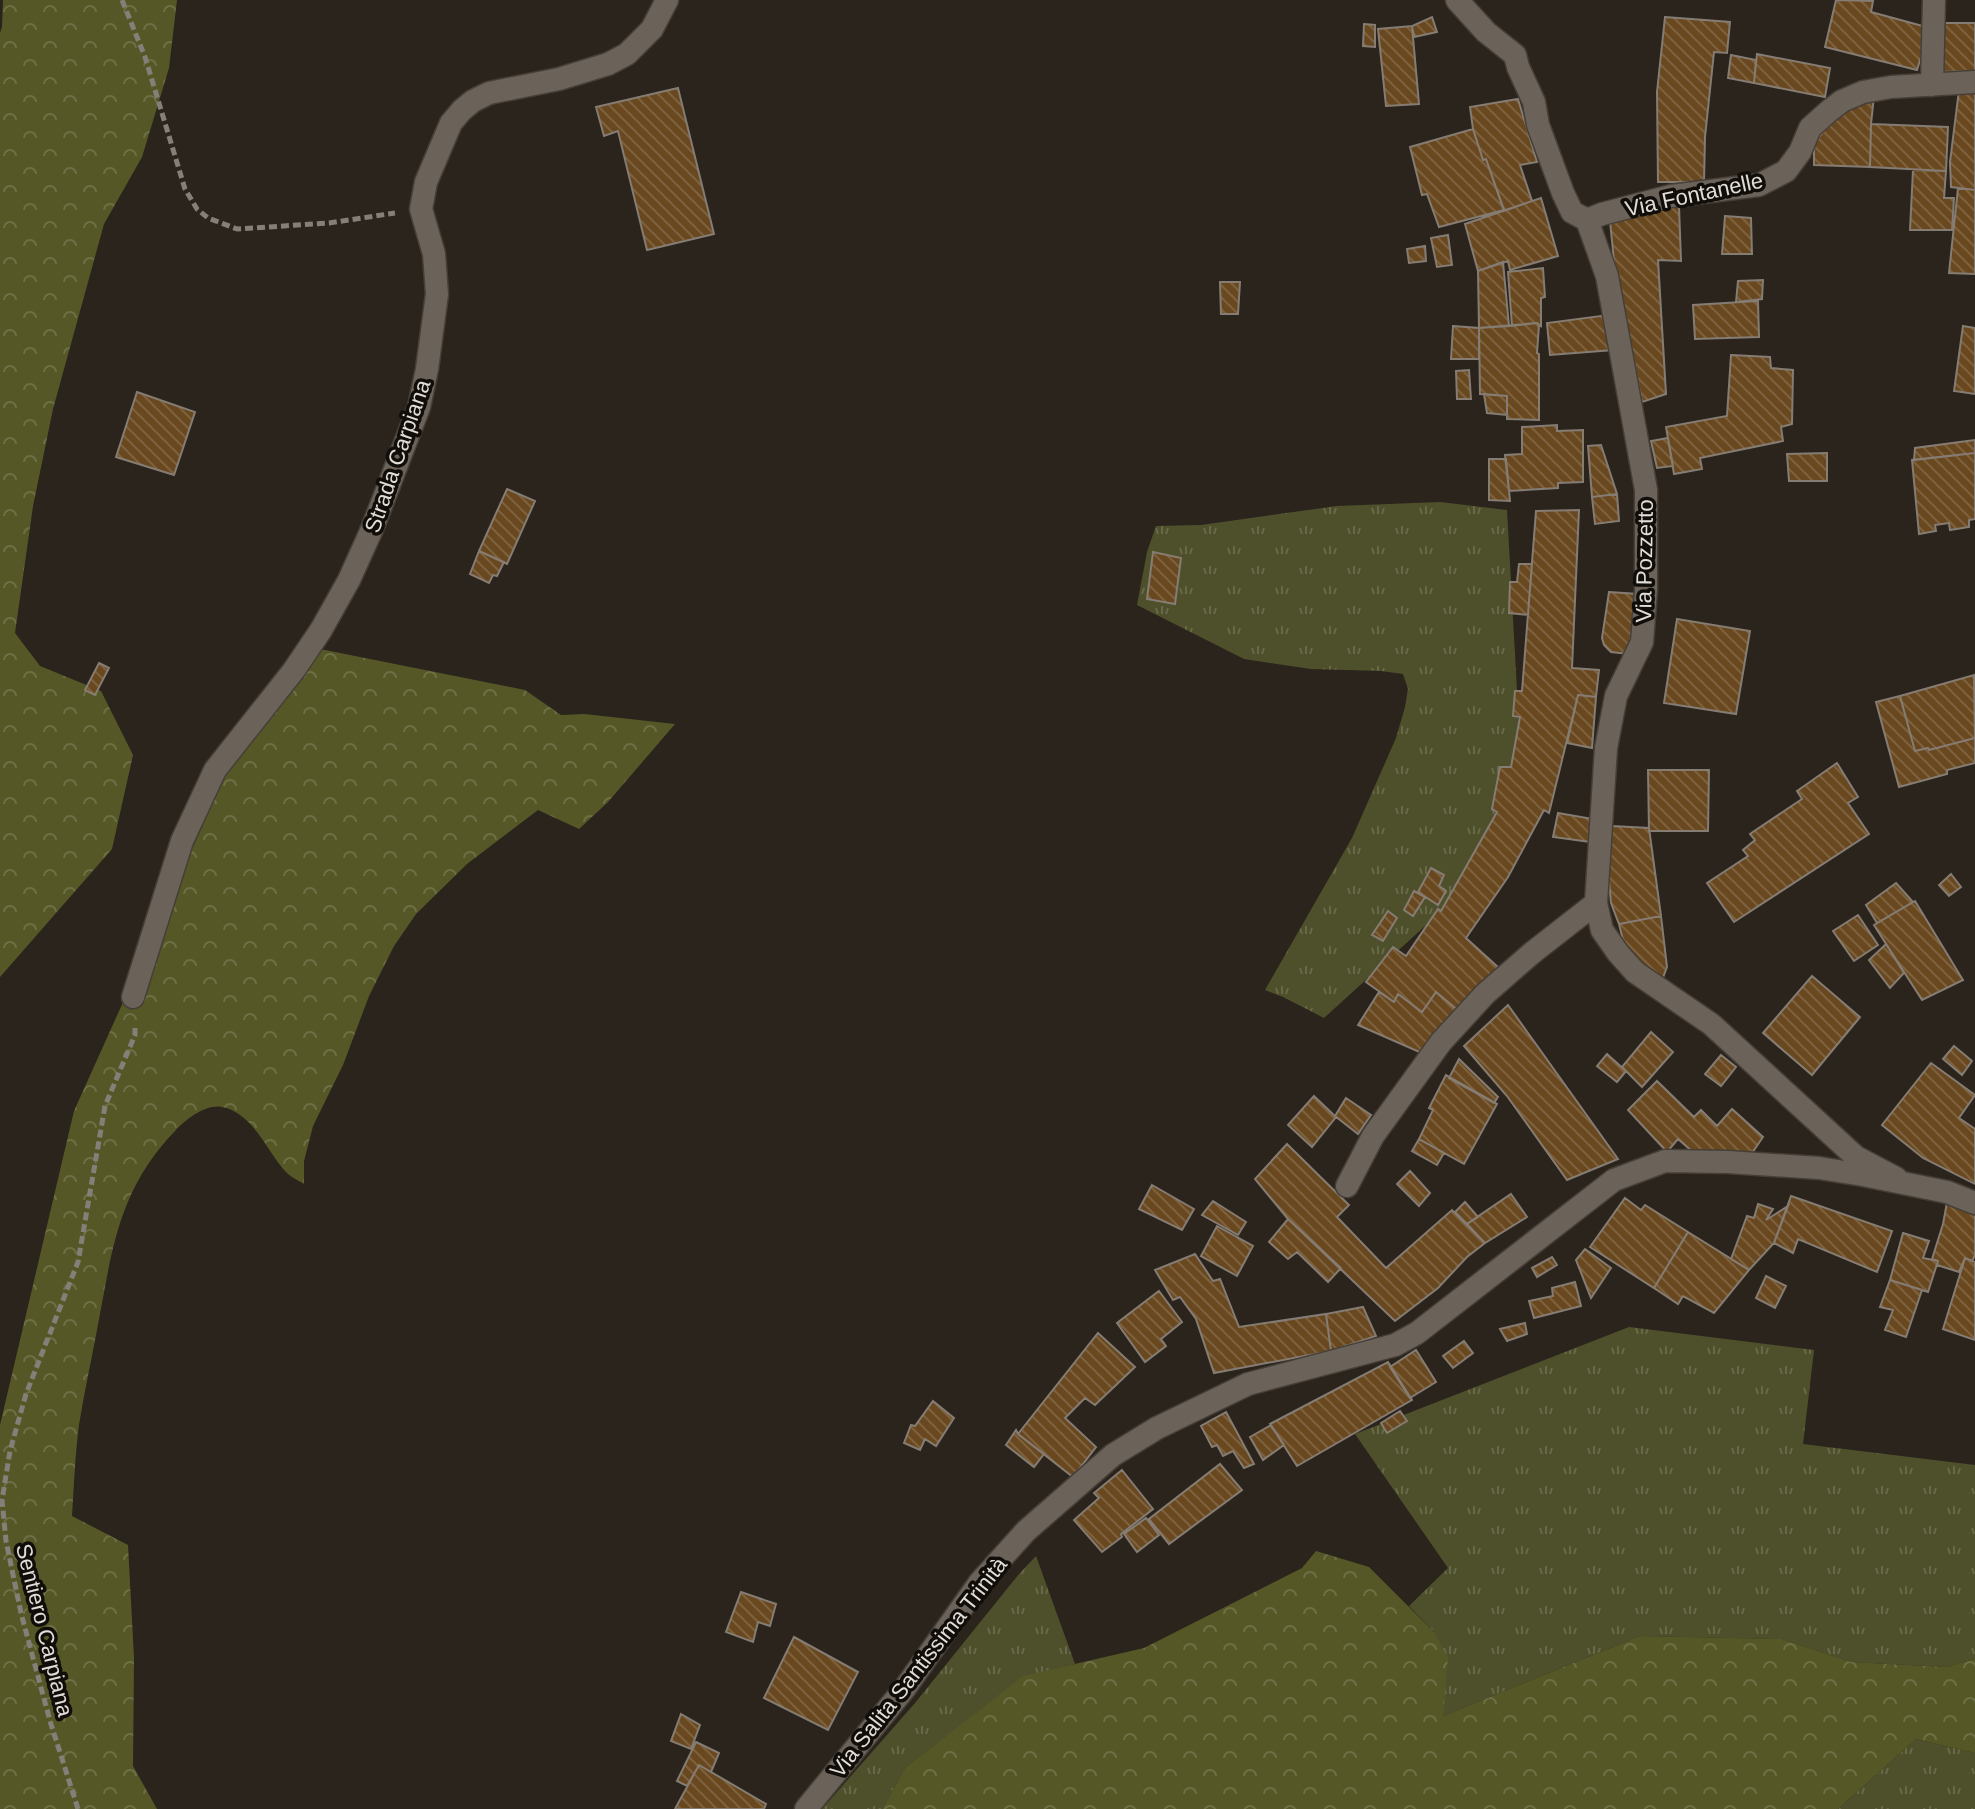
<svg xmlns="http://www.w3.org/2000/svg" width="1975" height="1809" viewBox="0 0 1975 1809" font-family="Helvetica,sans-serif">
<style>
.grass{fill:url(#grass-tufts)}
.forest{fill:url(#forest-crowns)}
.building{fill:url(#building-back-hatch);stroke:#857c73;stroke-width:2}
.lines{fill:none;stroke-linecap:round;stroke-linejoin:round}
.minor-casing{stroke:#453f38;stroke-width:25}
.tertiary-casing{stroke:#453f38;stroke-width:25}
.path{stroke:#857f79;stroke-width:5;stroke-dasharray:8 4;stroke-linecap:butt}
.minor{stroke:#6b635a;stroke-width:22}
.tertiary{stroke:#6b635a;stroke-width:22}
.labels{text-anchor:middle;stroke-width:7;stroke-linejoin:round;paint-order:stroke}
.street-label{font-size:22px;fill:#e2ddd8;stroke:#110e0a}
</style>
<defs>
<pattern id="grass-tufts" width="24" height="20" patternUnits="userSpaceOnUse" patternTransform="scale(2)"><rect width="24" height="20" fill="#4e502b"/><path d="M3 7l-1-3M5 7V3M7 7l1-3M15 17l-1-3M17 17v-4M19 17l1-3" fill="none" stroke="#676949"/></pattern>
<pattern id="forest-crowns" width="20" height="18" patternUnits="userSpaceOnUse" patternTransform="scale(2)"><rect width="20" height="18" fill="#555826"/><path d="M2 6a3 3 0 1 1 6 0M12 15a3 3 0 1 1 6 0" fill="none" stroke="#6d7045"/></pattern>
<pattern id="building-back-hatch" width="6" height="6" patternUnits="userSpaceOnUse" patternTransform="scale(2)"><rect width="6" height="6" fill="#69481f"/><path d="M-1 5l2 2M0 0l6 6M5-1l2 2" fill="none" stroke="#7e623f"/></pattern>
</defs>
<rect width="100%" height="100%" fill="#2a241c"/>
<!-- grass -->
<path class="grass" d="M 1440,502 L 1507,510 L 1525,835 L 1324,1018 L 1283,997 L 1265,990 L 1352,838 L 1396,738 L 1405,707 L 1408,689 L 1403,674 L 1381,671 L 1311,669 L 1244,659 L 1137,605 L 1147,552 L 1156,526 L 1201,525 L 1337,506 Z
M 1629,1327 L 1814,1350 L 1803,1444 L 1975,1465 L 1975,1659 L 1946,1667 L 1851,1662 L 1782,1639 L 1640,1636 L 1443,1716 L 1434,1632 L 1409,1606 L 1448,1568 L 1355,1434 Z
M 1036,1556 L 1075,1664 L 1023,1677 L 905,1768 L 882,1809 L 822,1809 L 915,1703 L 1019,1574 Z
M 1916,1739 L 1975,1753 L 1975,1809 L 1838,1809 Z"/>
<!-- forest -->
<path class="forest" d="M 3,0 L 177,0 L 169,68 L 142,157 L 104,224 L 53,409 L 33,506 L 15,633 L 40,666 L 101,691 L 133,755 L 112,849 L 0,977 L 0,33 L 2,27 Z
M 320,649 L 525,690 L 561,715 L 584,714 L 675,724 L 608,802 L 579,829 L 538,810 L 467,864 L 416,914 L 394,946 L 369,996 L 343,1065 L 313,1126 L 304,1161 L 304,1184 C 298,1180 290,1177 285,1171 C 266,1150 253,1113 222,1107 C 206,1104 186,1119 175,1131 C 117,1191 112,1252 97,1330 C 91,1362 84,1393 79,1425 C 75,1455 74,1486 72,1516 L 128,1545 L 134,1658 L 133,1766 L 157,1809 L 0,1809 L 0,1425 L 74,1111 L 225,776 Z
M 1316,1551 L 1369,1567 L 1434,1632 L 1448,1657 L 1443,1716 L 1640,1636 L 1782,1639 L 1851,1662 L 1946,1667 L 1975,1659 L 1975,1753 L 1916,1739 L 1838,1809 L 882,1809 L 905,1768 L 1023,1676 L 1144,1648 L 1302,1568 Z"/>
<!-- building -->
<path class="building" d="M 1836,0 L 1873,1 L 1871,12 L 1930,28 L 1917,70 L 1825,47 Z
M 1432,17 L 1437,32 L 1414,37 L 1412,26 Z
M 1665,17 L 1730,22 L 1727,53 L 1714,52 L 1705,137 L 1704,182 L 1658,182 L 1657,92 Z
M 1941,23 L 1975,23 L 1975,71 L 1938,72 Z
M 1364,24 L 1375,25 L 1375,47 L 1363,46 Z
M 1412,26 L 1419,104 L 1386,106 L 1378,29 Z
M 1757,54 L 1830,68 L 1825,97 L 1754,83 Z
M 1731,55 L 1756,60 L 1754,83 L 1728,78 Z
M 678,88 L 714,234 L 647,250 L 618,131 L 604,136 L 596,107 Z
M 1959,90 L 1975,91 L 1975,190 L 1951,187 L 1950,162 Z
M 1874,96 L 1871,124 L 1870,167 L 1814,165 L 1814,143 L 1839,112 Z
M 1518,99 L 1537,162 L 1520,165 L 1532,201 L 1504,211 L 1486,159 L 1483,160 L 1473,129 L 1470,107 Z
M 1871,124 L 1948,127 L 1946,171 L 1870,167 Z
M 1473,129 L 1483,160 L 1486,159 L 1504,210 L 1439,227 L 1427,194 L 1422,195 L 1410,147 Z
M 1913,170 L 1946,171 L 1944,198 L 1954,198 L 1952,230 L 1910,230 Z
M 1958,188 L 1975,190 L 1975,274 L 1949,273 Z
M 1541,198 L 1558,256 L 1510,270 L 1508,261 L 1478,271 L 1465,224 Z
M 1679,206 L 1681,261 L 1658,260 L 1666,394 L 1642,402 L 1615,271 L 1610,221 Z
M 1725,216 L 1751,218 L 1752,254 L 1722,254 Z
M 1448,235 L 1452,265 L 1437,267 L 1431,238 Z
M 1425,246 L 1426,261 L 1409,263 L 1407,249 Z
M 1503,262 L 1509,326 L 1479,328 L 1478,271 Z
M 1543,268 L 1545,297 L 1541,298 L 1541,326 L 1537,323 L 1512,326 L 1508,272 Z
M 1763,280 L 1762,299 L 1736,302 L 1738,281 Z
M 1220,282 L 1240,282 L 1238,314 L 1221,314 Z
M 1758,301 L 1759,337 L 1695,339 L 1693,305 Z
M 1608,315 L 1613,350 L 1550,355 L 1547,323 Z
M 1537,323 L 1539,325 L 1537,353 L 1539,354 L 1539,420 L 1507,419 L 1507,396 L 1480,394 L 1479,328 Z
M 1453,326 L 1479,328 L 1479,359 L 1451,359 Z
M 1963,326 L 1975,328 L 1975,394 L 1954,391 Z
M 1731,355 L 1770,357 L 1771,368 L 1793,370 L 1792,424 L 1781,427 L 1783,441 L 1700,458 L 1702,469 L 1674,474 L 1666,427 L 1727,416 Z
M 1469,370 L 1471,399 L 1457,399 L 1456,371 Z
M 137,392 L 195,412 L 174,475 L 116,457 Z
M 1484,394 L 1507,396 L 1507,415 L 1487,413 Z
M 1557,425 L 1557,431 L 1583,430 L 1583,482 L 1558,483 L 1558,488 L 1509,491 L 1505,455 L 1522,454 L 1522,427 Z
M 1668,438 L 1673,466 L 1657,468 L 1651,441 Z
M 1975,440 L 1975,453 L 1914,460 L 1915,448 Z
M 1601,445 L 1617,494 L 1592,497 L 1588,446 Z
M 1827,453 L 1827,481 L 1789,481 L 1787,454 Z
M 1975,453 L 1975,519 L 1969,520 L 1969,527 L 1950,530 L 1949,523 L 1935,525 L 1936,531 L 1919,534 L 1912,460 Z
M 1489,459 L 1506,459 L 1510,501 L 1489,500 Z
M 507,489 L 535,501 L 507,564 L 479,551 Z
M 1617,494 L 1619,521 L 1595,524 L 1592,497 Z
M 1579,510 L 1572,668 L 1599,670 L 1596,697 L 1578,695 L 1549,813 L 1544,810 L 1508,877 L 1466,938 L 1498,967 L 1460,1012 L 1436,992 L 1422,1012 L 1398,994 L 1394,1002 L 1366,982 L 1393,947 L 1406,956 L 1438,909 L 1441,911 L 1497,812 L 1492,809 L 1500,767 L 1511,767 L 1520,717 L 1513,716 L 1515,691 L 1522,691 L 1536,511 Z
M 479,551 L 504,562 L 497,576 L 493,575 L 489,583 L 470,574 Z
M 1153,552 L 1181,558 L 1175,604 L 1147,599 Z
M 1519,564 L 1532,564 L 1528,615 L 1509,613 L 1510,582 L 1517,582 Z
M 1609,592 L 1638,594 L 1628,654 L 1611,652 L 1604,645 L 1602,638 Z
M 1677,619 L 1750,631 L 1736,714 L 1664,703 Z
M 99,663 L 109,668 L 95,695 L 85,690 Z
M 1974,675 L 1975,738 L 1929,750 L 1928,748 L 1915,751 L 1900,696 Z
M 1578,695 L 1596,697 L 1592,748 L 1567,743 Z
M 1900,696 L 1915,751 L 1928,748 L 1929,750 L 1975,738 L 1975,763 L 1947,770 L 1947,774 L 1899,787 L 1876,702 Z
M 1837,763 L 1858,797 L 1848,803 L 1869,834 L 1734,922 L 1707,883 L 1748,856 L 1743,850 L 1755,840 L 1750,834 L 1802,799 L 1797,791 Z
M 1648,770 L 1709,770 L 1708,831 L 1649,831 Z
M 1558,813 L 1593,819 L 1591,842 L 1553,837 Z
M 1612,826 L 1649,828 L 1661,916 L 1619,924 L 1611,903 L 1607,858 Z
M 1431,868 L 1444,875 L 1439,886 L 1446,891 L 1438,905 L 1418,892 Z
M 1951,874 L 1961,887 L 1949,896 L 1939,885 Z
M 1896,883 L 1913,902 L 1877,923 L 1866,905 Z
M 1414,891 L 1425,897 L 1413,916 L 1404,910 Z
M 1915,901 L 1963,980 L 1922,1000 L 1874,925 Z
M 1388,911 L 1397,918 L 1383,941 L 1372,935 Z
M 1858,915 L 1878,945 L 1854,961 L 1833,931 Z
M 1661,916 L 1667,967 L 1661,983 L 1626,952 L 1619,924 Z
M 1886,944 L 1904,973 L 1890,988 L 1869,960 Z
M 1812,976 L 1860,1017 L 1812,1075 L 1763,1033 Z
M 1379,992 L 1394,1002 L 1398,994 L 1422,1012 L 1436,992 L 1460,1012 L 1424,1054 L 1358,1025 Z
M 1508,1005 L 1618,1159 L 1567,1180 L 1507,1096 L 1464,1046 Z
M 1651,1032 L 1673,1052 L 1642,1087 L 1622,1067 Z
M 1954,1046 L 1972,1061 L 1962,1075 L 1943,1059 Z
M 1607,1054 L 1626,1071 L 1617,1082 L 1597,1066 Z
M 1721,1055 L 1736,1067 L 1721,1086 L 1705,1074 Z
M 1459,1059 L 1498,1097 L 1494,1103 L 1449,1078 Z
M 1931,1063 L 1975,1095 L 1959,1118 L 1975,1129 L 1975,1184 L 1923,1158 L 1882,1125 Z
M 1446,1075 L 1497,1104 L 1464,1164 L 1419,1139 L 1433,1110 L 1429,1108 Z
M 1657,1081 L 1694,1117 L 1701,1110 L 1717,1126 L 1732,1109 L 1763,1137 L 1748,1159 L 1694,1153 L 1678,1139 L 1667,1152 L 1628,1110 Z
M 1314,1096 L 1336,1117 L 1312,1147 L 1288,1125 Z
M 1346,1098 L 1371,1115 L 1358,1134 L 1335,1116 Z
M 1419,1139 L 1444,1153 L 1437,1165 L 1412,1151 Z
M 1287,1144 L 1349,1205 L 1337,1217 L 1386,1268 L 1452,1210 L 1485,1243 L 1467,1257 L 1438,1288 L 1395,1321 L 1288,1219 L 1255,1179 Z
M 1410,1171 L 1430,1193 L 1419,1206 L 1397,1184 Z
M 1152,1185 L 1194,1209 L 1182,1230 L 1139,1209 Z
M 1511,1194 L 1527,1217 L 1485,1243 L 1467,1224 Z
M 1791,1196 L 1892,1231 L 1877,1272 L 1798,1239 L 1793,1253 L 1774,1243 Z
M 1948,1197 L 1975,1205 L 1975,1255 L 1972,1261 L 1965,1258 L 1959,1272 L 1937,1265 L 1938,1261 L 1932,1259 L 1943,1224 Z
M 1625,1198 L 1641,1210 L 1645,1205 L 1688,1232 L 1654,1288 L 1590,1247 Z
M 1213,1201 L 1246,1222 L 1238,1235 L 1202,1215 Z
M 1465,1202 L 1478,1217 L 1467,1224 L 1455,1212 Z
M 1758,1204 L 1773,1209 L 1766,1220 L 1788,1206 L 1774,1243 L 1749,1270 L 1731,1259 L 1747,1216 L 1754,1218 Z
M 1288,1219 L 1341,1268 L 1328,1282 L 1297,1252 L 1288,1259 L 1269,1242 Z
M 1217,1226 L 1253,1246 L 1237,1276 L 1201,1256 Z
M 1688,1232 L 1749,1270 L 1714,1313 L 1683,1296 L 1678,1304 L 1654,1288 Z
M 1903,1233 L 1929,1241 L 1923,1258 L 1938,1261 L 1928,1292 L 1890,1280 Z
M 1585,1249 L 1611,1268 L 1591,1298 L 1576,1260 Z
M 1195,1254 L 1213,1281 L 1220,1279 L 1239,1327 L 1326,1314 L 1331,1351 L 1214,1373 L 1196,1319 L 1180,1297 L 1173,1300 L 1155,1270 Z
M 1552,1257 L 1557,1265 L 1537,1277 L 1532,1268 Z
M 1965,1258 L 1975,1262 L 1975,1340 L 1943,1329 Z
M 1766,1276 L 1786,1286 L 1775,1308 L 1756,1298 Z
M 1890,1280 L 1922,1290 L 1906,1337 L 1885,1330 L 1893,1310 L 1880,1307 Z
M 1575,1282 L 1581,1306 L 1534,1318 L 1529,1301 L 1553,1296 L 1552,1288 Z
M 1159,1291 L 1182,1322 L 1161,1339 L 1166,1346 L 1145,1362 L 1117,1323 Z
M 1363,1307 L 1376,1336 L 1331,1351 L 1326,1314 Z
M 1525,1323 L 1527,1334 L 1507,1341 L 1500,1329 Z
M 1098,1333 L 1135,1367 L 1095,1405 L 1085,1398 L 1065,1418 L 1096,1447 L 1073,1477 L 1018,1434 Z
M 1464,1341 L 1473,1353 L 1453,1368 L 1443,1356 Z
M 1416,1350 L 1436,1382 L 1410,1398 L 1390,1367 Z
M 1388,1362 L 1412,1400 L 1297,1466 L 1270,1424 Z
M 933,1401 L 954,1418 L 936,1446 L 925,1439 L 920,1450 L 904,1443 L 911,1425 L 915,1426 Z
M 1400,1411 L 1407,1421 L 1387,1433 L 1381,1423 Z
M 1226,1412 L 1254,1464 L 1244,1468 L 1233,1451 L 1223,1456 L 1217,1445 L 1212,1447 L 1201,1426 Z
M 1271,1425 L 1284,1445 L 1263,1460 L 1250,1437 Z
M 1016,1430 L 1018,1434 L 1044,1454 L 1034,1467 L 1006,1445 Z
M 1220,1464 L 1242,1490 L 1169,1544 L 1149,1519 Z
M 1122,1470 L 1153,1509 L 1121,1534 L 1122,1537 L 1102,1552 L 1074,1520 L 1099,1498 L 1094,1493 Z
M 1146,1518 L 1159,1535 L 1137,1552 L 1124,1534 Z
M 741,1592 L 776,1604 L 770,1626 L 758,1622 L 753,1642 L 726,1632 Z
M 794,1637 L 858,1672 L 828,1730 L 764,1698 Z
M 681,1714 L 700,1725 L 691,1749 L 671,1741 Z
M 696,1742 L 719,1753 L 711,1772 L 699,1765 L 687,1786 L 677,1781 Z
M 699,1765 L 766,1804 L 764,1809 L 675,1809 Z"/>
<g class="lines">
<!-- minor casing -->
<g class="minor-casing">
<path id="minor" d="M 1457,0 L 1486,32 L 1515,55 L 1518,67 L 1534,102 L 1538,125 L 1563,193 L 1572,212 L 1587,220 L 1602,214 L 1671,196 L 1759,185 L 1786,171 L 1800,152 L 1810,128 L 1829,111 L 1842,101 L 1863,92 L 1891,87 L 1975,82
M 1932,85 L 1934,0
M 1587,220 L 1607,276 L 1646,490 L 1646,590 L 1642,642 L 1616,696 L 1606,748 L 1596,903 L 1602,930 L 1618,953 L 1635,972 L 1711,1024 L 1856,1157 L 1896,1178
M 133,997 L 182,841 L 215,770 L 294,670 L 321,630 L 349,580 L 372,529 L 419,407 L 427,369 L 437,294 L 434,254 L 421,209 L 426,182 L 451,123 L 462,110 L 473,101 L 489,93 L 559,79 L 608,64 L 627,54 L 652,29 L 667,0
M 1347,1186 L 1373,1136 L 1441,1042 L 1485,994 L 1532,953 L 1596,903"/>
</g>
<!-- tertiary casing -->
<g class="tertiary-casing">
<path id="tertiary" d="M 806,1809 L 905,1688 L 980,1582 L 1026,1531 L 1113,1455 L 1157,1428 L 1248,1384 L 1395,1345 L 1417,1333 L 1614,1180 L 1665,1161 L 1728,1162 L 1819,1168 L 1863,1175 L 1947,1192 L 1975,1203"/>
</g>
<!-- path -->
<path class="path" d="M 122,0 L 145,57 L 185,189 L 197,209 L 208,218 L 237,229 L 329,223 L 395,213
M 78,1809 L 50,1721 L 21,1613 L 6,1541 L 2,1500 L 10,1451 L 26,1394 L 78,1262 L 105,1106 L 135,1035 L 135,1026"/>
<!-- minor -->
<use href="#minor" class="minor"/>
<!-- tertiary -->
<use href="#tertiary" class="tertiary"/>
</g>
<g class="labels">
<!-- street labels -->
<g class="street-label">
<text transform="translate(1694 194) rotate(-12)" y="8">Via Fontanelle</text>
<text transform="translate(397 456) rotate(-71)" y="8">Strada Carpiana</text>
<text transform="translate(1644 561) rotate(-89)" y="8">Via Pozzetto</text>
<text transform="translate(45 1630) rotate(76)" y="8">Sentiero Carpiana</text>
<text transform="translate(918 1667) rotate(-52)" y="8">Via Salita Santissima Trinità</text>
</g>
</g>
</svg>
